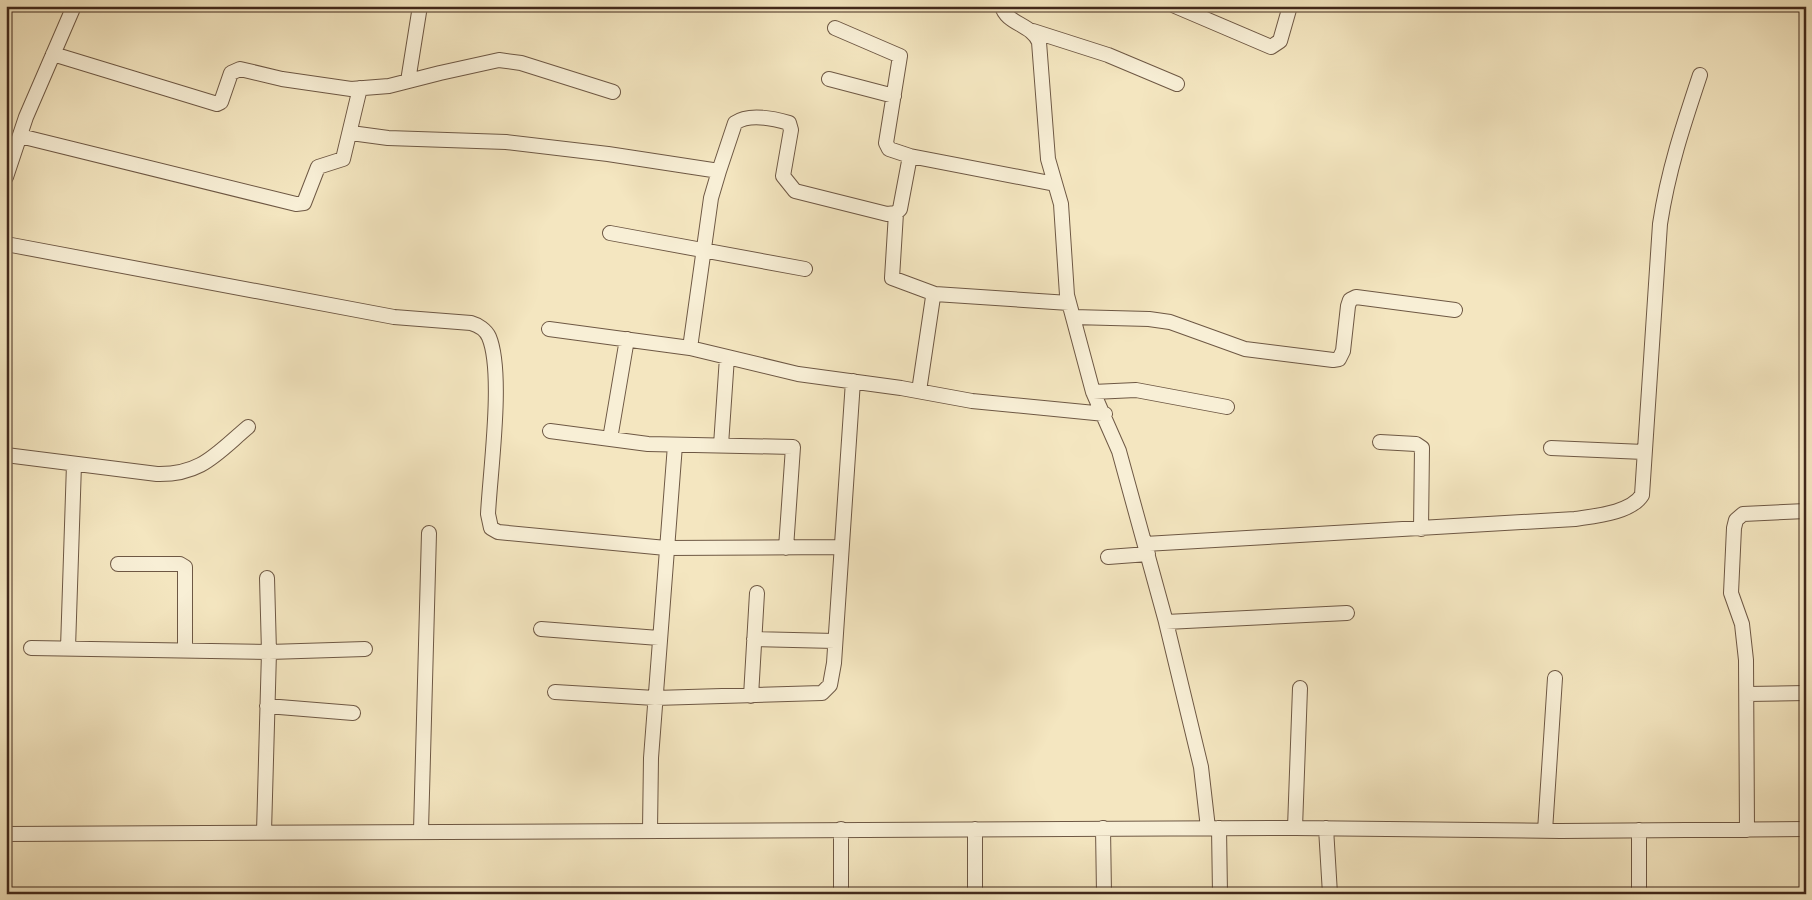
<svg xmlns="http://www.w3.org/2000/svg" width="1812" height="900" viewBox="0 0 1812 900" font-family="'IM FELL Great Primer',serif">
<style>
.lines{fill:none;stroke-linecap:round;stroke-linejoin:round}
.minor-casing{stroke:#6e5844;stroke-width:16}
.minor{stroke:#f8efd6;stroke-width:14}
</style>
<rect width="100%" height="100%" fill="#f4e6c0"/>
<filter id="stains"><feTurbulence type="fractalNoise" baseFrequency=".004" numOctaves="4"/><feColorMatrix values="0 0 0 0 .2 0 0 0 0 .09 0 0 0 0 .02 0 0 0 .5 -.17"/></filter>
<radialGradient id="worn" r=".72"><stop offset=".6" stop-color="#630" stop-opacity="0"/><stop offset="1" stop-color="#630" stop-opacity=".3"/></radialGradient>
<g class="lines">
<!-- minor casing -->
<g class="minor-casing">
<path id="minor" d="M 1002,6 C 1006,24 1032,24 1039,42 L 1048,159 L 1061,204 L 1067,295 L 1093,392 L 1119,451 L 1166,622 L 1201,767 L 1208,828
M 1175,6 L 1271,47 L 1280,41 L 1290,6
M 835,28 L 900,56 L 886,143 L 889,149 L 910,156 L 1055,184
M 1033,31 L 1108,55 L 1177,84
M 53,54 L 217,104 L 221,102 L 231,73 L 240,69 L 282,79 L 351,89 L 389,86 L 440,73 L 499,60 L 521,63 L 613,92
M 829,79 L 894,96
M 408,81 L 420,6
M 351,133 L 388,138 L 506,142 L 608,154 L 719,171 L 711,198 L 690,348
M 20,136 L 296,204 L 304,203 L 318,167 L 343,159 L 360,88
M 719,171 L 735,123 C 749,113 772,118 789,123 L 791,130 L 783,176 L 795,191 L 887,214 L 896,213 L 900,209 L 910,156
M 6,177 L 26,117 L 74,6
M 896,213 L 892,278 L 935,294
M 610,233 L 805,269
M 6,244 L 394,317 L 471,323 C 478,325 486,330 489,337 C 504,373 490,472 488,514 L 491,528 L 498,532 L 666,548 L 841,547
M 1073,317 L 1149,319 L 1170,322 L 1245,349 L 1333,360 L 1339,359 L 1343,351 L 1348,306 L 1350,300 L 1356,297 L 1455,310
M 549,329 L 690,348 L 798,374 L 901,388 L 972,401 L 1105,414
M 919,391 L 933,297 L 935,294 L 1069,303
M 1093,392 L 1136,390 L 1227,407
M 550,431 L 648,444 L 793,447 L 786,548
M 610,439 L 627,339
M 1380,442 L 1416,444 L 1422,448 L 1421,529
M 721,445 L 727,357
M 1551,448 L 1644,452
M 6,455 L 157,474 C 201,475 216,454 248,427
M 1145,544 L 1575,519 C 1594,516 1631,513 1642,495 L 1660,224 C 1668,171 1683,126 1700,75
M 1108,557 L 1148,554
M 118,564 L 180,564 L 185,567 L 185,651
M 1166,622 L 1347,613
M 541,629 L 659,638
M 754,639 L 835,641
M 31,648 L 269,652 L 365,649
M 68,648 L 74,464
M 555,692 L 655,698 L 822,693 L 830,685 L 834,663 L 853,381
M 1747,694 L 1806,693
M 751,696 L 757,593
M 267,706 L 353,713
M 1103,828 L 1104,894
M 1219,828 L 1220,894
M 1295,828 L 1300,688
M 1326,828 L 1330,894
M 421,830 L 429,533
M 650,830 L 651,758 L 675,445
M 1747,830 L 1746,660 L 1742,624 L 1731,593 L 1734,528 L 1736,520 L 1743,514 L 1806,511
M 1545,831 L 1555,678
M 264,832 L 269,652 L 267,578
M 6,834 L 1295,828 L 1561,831 L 1806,829
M 841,894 L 841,829
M 975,894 L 975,829
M 1639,894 L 1639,830"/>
</g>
<!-- minor -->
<use href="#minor" class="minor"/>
</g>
<!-- margin -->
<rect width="1812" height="900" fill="none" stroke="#f4e6c0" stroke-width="25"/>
<rect x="8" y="8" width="1797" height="885" fill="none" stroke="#41281b" stroke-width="2.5"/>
<rect x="12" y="12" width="1787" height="875" fill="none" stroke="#41281b"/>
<rect width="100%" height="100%" filter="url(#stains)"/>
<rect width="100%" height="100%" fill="url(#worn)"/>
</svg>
